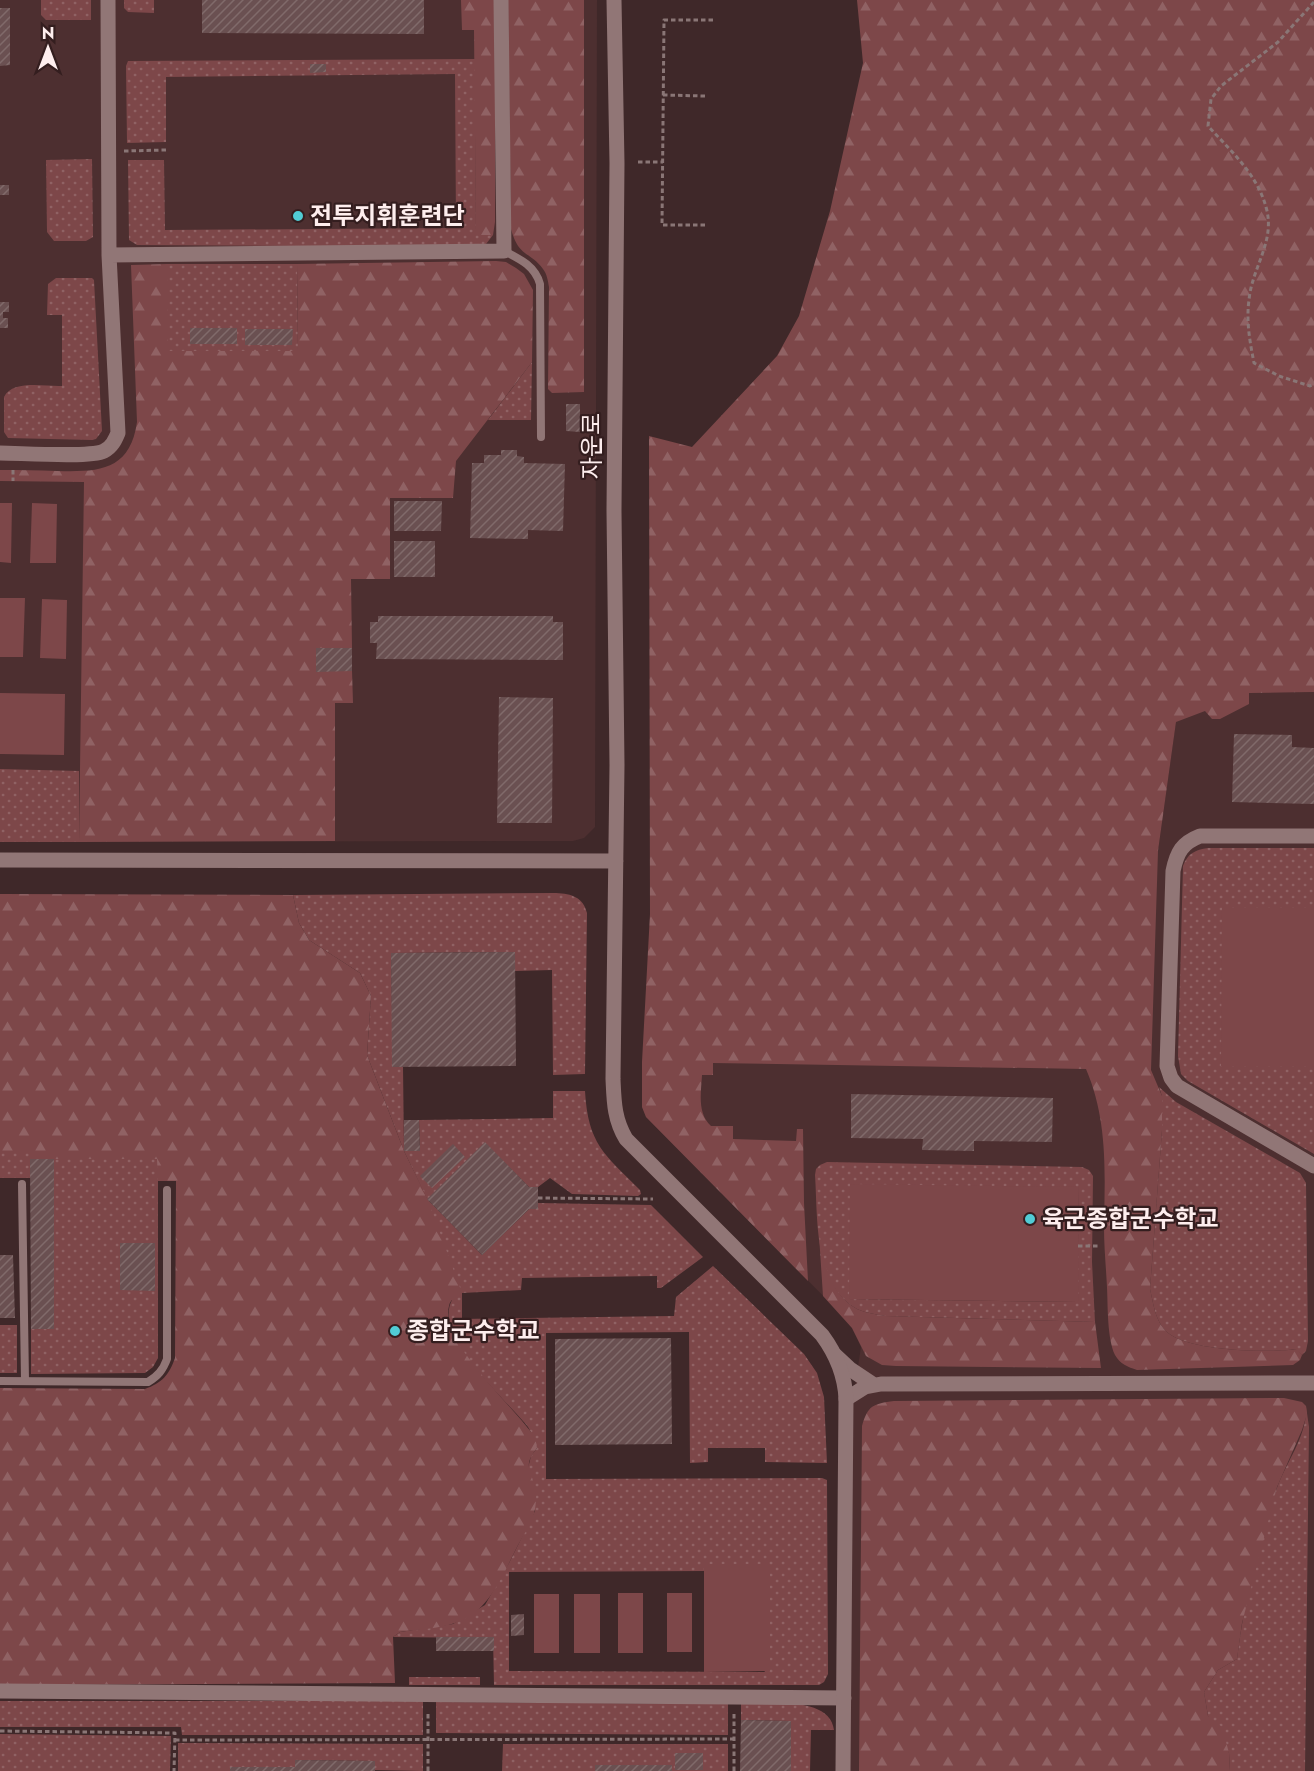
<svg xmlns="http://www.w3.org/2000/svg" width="1314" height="1771" viewBox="0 0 1314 1771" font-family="Jost,'Noto Sans KR',sans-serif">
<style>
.built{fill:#4d2f30}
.grass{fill:url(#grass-dots);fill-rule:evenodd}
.forest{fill:url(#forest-firs)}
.pitch{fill:#7d4749}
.building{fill:url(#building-hatch)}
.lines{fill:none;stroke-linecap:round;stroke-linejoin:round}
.path{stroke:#8a7676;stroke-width:3;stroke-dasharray:4.5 3;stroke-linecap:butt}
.lane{stroke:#917676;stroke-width:8}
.street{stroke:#917676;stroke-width:15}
.secondary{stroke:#917676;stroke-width:15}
.poi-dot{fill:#51ccd5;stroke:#341e1f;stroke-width:2}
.labels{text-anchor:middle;stroke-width:4.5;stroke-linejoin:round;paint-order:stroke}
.poi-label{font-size:24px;font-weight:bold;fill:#feeeee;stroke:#341e1f;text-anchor:start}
.street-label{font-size:24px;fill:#feeeee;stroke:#341e1f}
</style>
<defs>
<pattern id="grass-dots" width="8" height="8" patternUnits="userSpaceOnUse" patternTransform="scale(1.5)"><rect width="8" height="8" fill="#7d4749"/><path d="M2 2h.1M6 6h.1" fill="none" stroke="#906264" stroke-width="1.8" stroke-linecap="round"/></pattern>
<pattern id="forest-firs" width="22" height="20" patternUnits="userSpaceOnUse" patternTransform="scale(1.5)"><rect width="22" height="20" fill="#7d4749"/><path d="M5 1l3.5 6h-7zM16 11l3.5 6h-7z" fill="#906264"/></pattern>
<pattern id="building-hatch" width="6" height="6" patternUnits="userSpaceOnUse" patternTransform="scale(1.5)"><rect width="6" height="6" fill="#6a5051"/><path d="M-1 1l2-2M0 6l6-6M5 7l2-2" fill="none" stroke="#806a6a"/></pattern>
</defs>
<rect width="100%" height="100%" fill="#3f2829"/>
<!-- built -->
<path class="built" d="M 0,0 L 597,0 L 595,827 L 584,838 L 573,841 L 0,842 Z
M 1314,692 L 1314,1771 L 849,1771 L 852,1405 L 861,1347 L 852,1328 L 841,1314 L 646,1117 L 642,1107 L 642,1062 L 767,1063 L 1158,851 L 1176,721 L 1249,693 Z"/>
<!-- grass -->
<path class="grass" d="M 41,0 L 91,0 L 91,20 L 46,20 L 41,15 Z
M 124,0 L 154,0 L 154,13 L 128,12 L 124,8 Z
M 475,59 L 476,234 L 493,235 L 486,244 L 478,247 L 137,245 L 129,240 L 128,160 L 164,160 L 165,230 L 456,228 L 455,74 L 166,77 L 166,142 L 127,143 L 126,66 L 128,61 Z
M 92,159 L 93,237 L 86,241 L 54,241 L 47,232 L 46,160 Z
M 167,264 L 297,264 L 298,351 L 167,351 Z
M 56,278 L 92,278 L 94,280 L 102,431 L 96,439 L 92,440 L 8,438 L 4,432 L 4,397 C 13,379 46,387 62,386 L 62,315 L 47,315 L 48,284 Z
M 532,362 L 531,420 L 488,420 Z
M 0,769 L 79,771 L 79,842 L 0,842 Z
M 1208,848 L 1314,848 L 1314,908 L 1222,908 L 1222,1066 L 1314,1066 L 1314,1154 L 1188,1081 L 1181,1074 L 1178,1056 L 1183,866 C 1188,853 1195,850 1208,848 Z
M 556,893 C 572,894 583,897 587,913 L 585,1074 L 553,1075 L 552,970 L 515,971 L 514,952 L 391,953 L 393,1067 L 403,1067 L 404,1151 L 420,1151 L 419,1120 L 553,1118 L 553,1091 L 585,1091 C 588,1144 604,1154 640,1190 L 641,1194 L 638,1196 L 572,1194 L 550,1178 L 538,1187 L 529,1187 L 485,1143 L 428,1200 L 482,1255 L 529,1209 L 538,1209 L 538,1203 L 651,1205 L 703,1257 L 661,1288 L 657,1288 L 657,1276 L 522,1278 L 521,1290 L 462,1293 L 462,1319 L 674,1316 L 676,1297 L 713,1266 L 804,1354 L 817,1373 L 824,1397 L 827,1463 L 765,1462 L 765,1448 L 708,1448 L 708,1462 L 690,1463 L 689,1332 L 546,1333 L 546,1479 L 822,1478 L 827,1480 L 828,1674 L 824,1682 L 819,1685 L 494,1685 L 493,1638 L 393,1637 L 400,1632 L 453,1624 L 485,1605 L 509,1563 L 535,1511 L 535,1487 L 530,1479 L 528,1468 L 531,1456 L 537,1448 C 534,1441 532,1433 528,1427 C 507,1400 432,1337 452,1300 L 427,1199 L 404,1151 L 367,1055 L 371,996 L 360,973 L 309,940 L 299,923 L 293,895 ZM 704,1571 L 765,1672 L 509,1671 L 509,1572 Z
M 1159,1087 L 1176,1102 L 1300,1173 L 1306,1183 L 1308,1341 L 1306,1351 L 1302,1355 L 1296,1349 C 1269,1353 1182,1352 1164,1329 C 1155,1319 1153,1302 1150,1289 L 1162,1130 L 1162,1096 Z
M 0,1151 L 30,1151 L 31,1178 L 0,1178 Z
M 54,1159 L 158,1159 L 158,1358 L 153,1367 L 145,1373 L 31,1374 L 31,1329 L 54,1329 Z
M 827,1162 L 1082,1167 L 1089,1170 L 1093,1176 L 1092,1262 L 1095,1322 L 885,1316 C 876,1314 865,1313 857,1309 C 813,1285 818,1218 815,1175 L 816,1169 L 820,1165 ZM 1079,1187 L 1077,1302 L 849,1299 Z
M 0,1325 L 17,1325 L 17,1373 L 0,1373 Z
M 1306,1406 L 1309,1427 L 1305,1771 L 1230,1771 L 1229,1753 L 1208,1716 L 1204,1692 L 1218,1670 L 1237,1659 C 1244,1602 1258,1542 1277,1488 C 1286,1462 1308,1435 1306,1406 Z
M 409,1677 L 480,1677 L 480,1685 L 409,1685 Z
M 0,1701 L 423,1701 L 423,1735 L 182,1735 L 181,1727 L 0,1727 Z
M 436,1702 L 728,1704 L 728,1735 L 436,1733 Z
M 741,1704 C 766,1704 830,1695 834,1730 L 811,1730 L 810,1771 L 791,1771 L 791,1721 L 741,1720 Z
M 0,1734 L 171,1736 L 170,1771 L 0,1771 Z
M 178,1743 L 423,1744 L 423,1771 L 375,1770 L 375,1761 L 296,1760 L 295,1767 L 231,1767 L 230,1771 L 178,1771 Z
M 503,1744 L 728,1744 L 728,1771 L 672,1771 L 672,1765 L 595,1765 L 595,1771 L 502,1771 Z"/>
<!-- forest -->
<path class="forest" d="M 461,0 L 495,0 L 495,222 L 493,235 L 476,235 L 474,30 L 462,30 Z
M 508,0 L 584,0 L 584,392 L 552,393 L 548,389 L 549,287 C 548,281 547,274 543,269 C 530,251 519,258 511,229 Z
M 857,0 L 1314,0 L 1314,692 L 1249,693 L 1249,704 L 1220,719 L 1212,719 L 1205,711 L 1176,722 L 1158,851 L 1151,1070 L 1162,1096 L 1162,1130 L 1150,1289 C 1153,1302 1155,1319 1164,1329 C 1182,1352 1269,1353 1297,1349 L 1302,1355 L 1300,1360 L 1293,1365 L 1137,1370 C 1128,1367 1120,1364 1115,1355 C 1107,1338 1108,1306 1107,1287 C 1106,1267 1104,1247 1104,1227 C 1105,1173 1108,1120 1086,1069 L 713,1063 L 713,1075 L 702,1075 C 701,1093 697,1113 711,1126 L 733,1126 L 733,1139 L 796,1141 L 797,1129 L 803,1129 L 804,1203 L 808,1281 L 646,1117 L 642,1107 L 642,1062 L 650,914 L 649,436 L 692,447 L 777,356 L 799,316 L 830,211 L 863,63 Z
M 496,261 L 506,262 L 516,268 L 524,274 L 533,290 L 532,362 L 456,461 L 453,498 L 390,498 L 390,579 L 351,579 L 352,648 L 317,671 L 352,671 L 353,703 L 335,703 L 335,841 L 79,842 L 84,482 L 0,481 L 0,470 C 19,470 38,470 57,471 C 99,472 130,471 137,422 L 131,265 L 167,264 L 168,351 L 298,351 L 297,264 Z
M 0,894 L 293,895 L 299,923 L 309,940 L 360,973 L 371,996 L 367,1055 L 404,1151 L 428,1200 L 462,1293 C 457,1296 450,1299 449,1306 C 439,1342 517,1409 536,1439 L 537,1448 C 524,1464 529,1470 535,1486 C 537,1492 536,1503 535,1509 C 533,1523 521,1538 515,1551 C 501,1579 487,1613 455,1623 C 438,1629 418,1629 400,1632 L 393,1637 L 395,1683 L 0,1685 L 0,1388 L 145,1389 C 162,1383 169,1375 175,1358 L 176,1181 L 158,1181 L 157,1159 L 30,1159 L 30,1151 L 0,1151 Z
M 819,1235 C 824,1263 830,1294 857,1309 C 865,1313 876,1314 885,1316 L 1095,1322 L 1101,1368 L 896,1366 L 882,1365 L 866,1356 L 852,1328 L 823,1296 Z
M 1284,1398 L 1302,1402 L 1306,1406 L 1307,1414 L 1302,1430 L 1277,1487 L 1242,1623 L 1237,1659 L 1218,1670 L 1204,1692 L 1208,1716 L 1222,1727 L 1229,1753 L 1230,1771 L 859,1771 L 862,1426 C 868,1405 873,1404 894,1401 Z"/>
<!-- pitch -->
<path class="pitch" d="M 0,503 L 12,503 L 11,563 L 0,562 Z
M 32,503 L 57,504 L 56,563 L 30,563 Z
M 0,598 L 25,598 L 23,657 L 0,657 Z
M 42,599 L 67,600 L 66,659 L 40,658 Z
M 0,693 L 65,694 L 64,755 L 0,754 Z
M 1222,908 L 1314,908 L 1314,1066 L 1221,1066 Z
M 850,1184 L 1079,1187 L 1078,1302 L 849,1299 Z
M 704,1564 L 770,1564 L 770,1671 L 704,1672 Z
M 618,1593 L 643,1593 L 643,1653 L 618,1653 Z
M 667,1593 L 692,1593 L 692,1652 L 667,1652 Z
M 534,1594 L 559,1594 L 559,1653 L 534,1653 Z
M 574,1594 L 600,1594 L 600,1653 L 574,1653 Z"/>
<!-- building -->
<path class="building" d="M 202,0 L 424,0 L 424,34 L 202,33 Z
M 0,8 L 10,8 L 10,65 L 0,66 Z
M 310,64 L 326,64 L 326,72 L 310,73 Z
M 0,185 L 9,185 L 9,195 L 0,195 Z
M 0,302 L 9,302 L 9,312 L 3,312 L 3,318 L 8,318 L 8,328 L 0,328 Z
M 190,328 L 237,328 L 237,344 L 190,344 Z
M 245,329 L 293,329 L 292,345 L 245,345 Z
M 566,404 L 580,404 L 580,432 L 566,431 Z
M 501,450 L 517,450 L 517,456 L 524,457 L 524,463 L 565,464 L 563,531 L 528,530 L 528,539 L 470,538 L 472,463 L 484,463 L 484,455 L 501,455 Z
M 394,501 L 442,501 L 441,531 L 394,531 Z
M 394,541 L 435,541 L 435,577 L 394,577 Z
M 378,616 L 553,616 L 553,622 L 563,622 L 563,660 L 376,659 L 377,643 L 370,643 L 370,622 L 378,622 Z
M 316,648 L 352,648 L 352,671 L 316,672 Z
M 499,697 L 553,698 L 552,823 L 497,823 Z
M 1234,734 L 1292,735 L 1292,747 L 1314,748 L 1314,804 L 1232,802 Z
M 515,952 L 516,1066 L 392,1067 L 391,953 Z
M 851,1094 L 1053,1098 L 1052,1142 L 974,1141 L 974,1151 L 922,1150 L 923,1139 L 851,1138 Z
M 404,1120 L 419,1120 L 420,1151 L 404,1151 Z
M 485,1142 L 529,1187 L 538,1187 L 538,1209 L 529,1209 L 482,1255 L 427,1199 Z
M 453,1144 L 465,1157 L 432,1188 L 420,1176 Z
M 30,1159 L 54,1159 L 54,1329 L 31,1329 Z
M 120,1243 L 155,1243 L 155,1291 L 120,1290 Z
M 0,1255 L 13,1255 L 15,1318 L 0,1318 Z
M 671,1338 L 672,1444 L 555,1445 L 555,1339 Z
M 524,1614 L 524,1635 L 511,1636 L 511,1615 Z
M 436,1637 L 494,1637 L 494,1651 L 436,1651 Z
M 741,1720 L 791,1721 L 791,1771 L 740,1771 Z
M 675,1753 L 703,1753 L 703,1770 L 675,1770 Z
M 295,1760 L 375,1761 L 375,1771 L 230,1771 L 230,1767 L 295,1767 Z
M 595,1765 L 672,1765 L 672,1771 L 595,1771 Z"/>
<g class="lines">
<!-- path -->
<path class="path" d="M 1314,2 L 1278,42 L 1221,86 L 1211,99 L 1208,126 C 1230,150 1257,174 1266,207 C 1276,241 1252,267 1249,300 C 1246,322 1250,342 1254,363 L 1279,376 L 1310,386 L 1314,384
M 663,95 L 705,96
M 124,151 L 166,150
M 638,162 L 663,162
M 705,225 L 662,225 L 664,20 L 715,20
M 13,470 L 13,481
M 538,1198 L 653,1199
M 1078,1246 L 1099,1246
M 734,1714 L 734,1771
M 0,1731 L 175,1733 L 174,1771
M 175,1740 L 734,1739
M 428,1771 L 428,1711"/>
<!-- lane -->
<path class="lane" d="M 504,251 C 520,259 535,266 540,284 L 541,437
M 22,1184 L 25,1381
M 0,1381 L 148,1382 C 158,1376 163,1370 167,1359 L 167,1190"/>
<!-- street -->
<path class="street" d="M 109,255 L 504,251 L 501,0
M 0,453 C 20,453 90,458 104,451 C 112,447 115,440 118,433 L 109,255 L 108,0
M 1314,836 L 1200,836 C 1182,843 1177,852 1173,871 L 1167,1066 L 1171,1078 L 1177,1086 L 1314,1166
M 835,1355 L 850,1369 L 874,1385
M 846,1399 L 865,1387 L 881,1384 L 1314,1383
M 0,1691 L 844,1698"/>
<!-- secondary -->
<path class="secondary" d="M 614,0 L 617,163 L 614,511 L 617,765 L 613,1079 C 614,1101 614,1119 626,1139 L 822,1335 C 836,1354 845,1375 846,1399 L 843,1771
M 0,860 L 616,861"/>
</g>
<!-- markers -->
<g class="poi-dot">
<circle cx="298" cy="216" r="6"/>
<circle cx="1030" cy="1219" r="6"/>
<circle cx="395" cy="1331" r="6"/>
</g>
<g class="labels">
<!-- poi labels -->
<g class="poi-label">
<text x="310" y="224">전투지휘훈련단</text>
<text x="1042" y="1227">육군종합군수학교</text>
<text x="407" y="1339">종합군수학교</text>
</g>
<!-- street labels -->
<g class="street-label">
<text transform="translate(592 446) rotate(-90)" y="8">자운로</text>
</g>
</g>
<!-- north arrow -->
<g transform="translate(48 48)" stroke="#341e1f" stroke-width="4.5" paint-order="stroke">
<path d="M0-4.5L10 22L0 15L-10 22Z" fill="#feeeee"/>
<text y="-9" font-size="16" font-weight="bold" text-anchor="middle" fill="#feeeee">N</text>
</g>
</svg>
